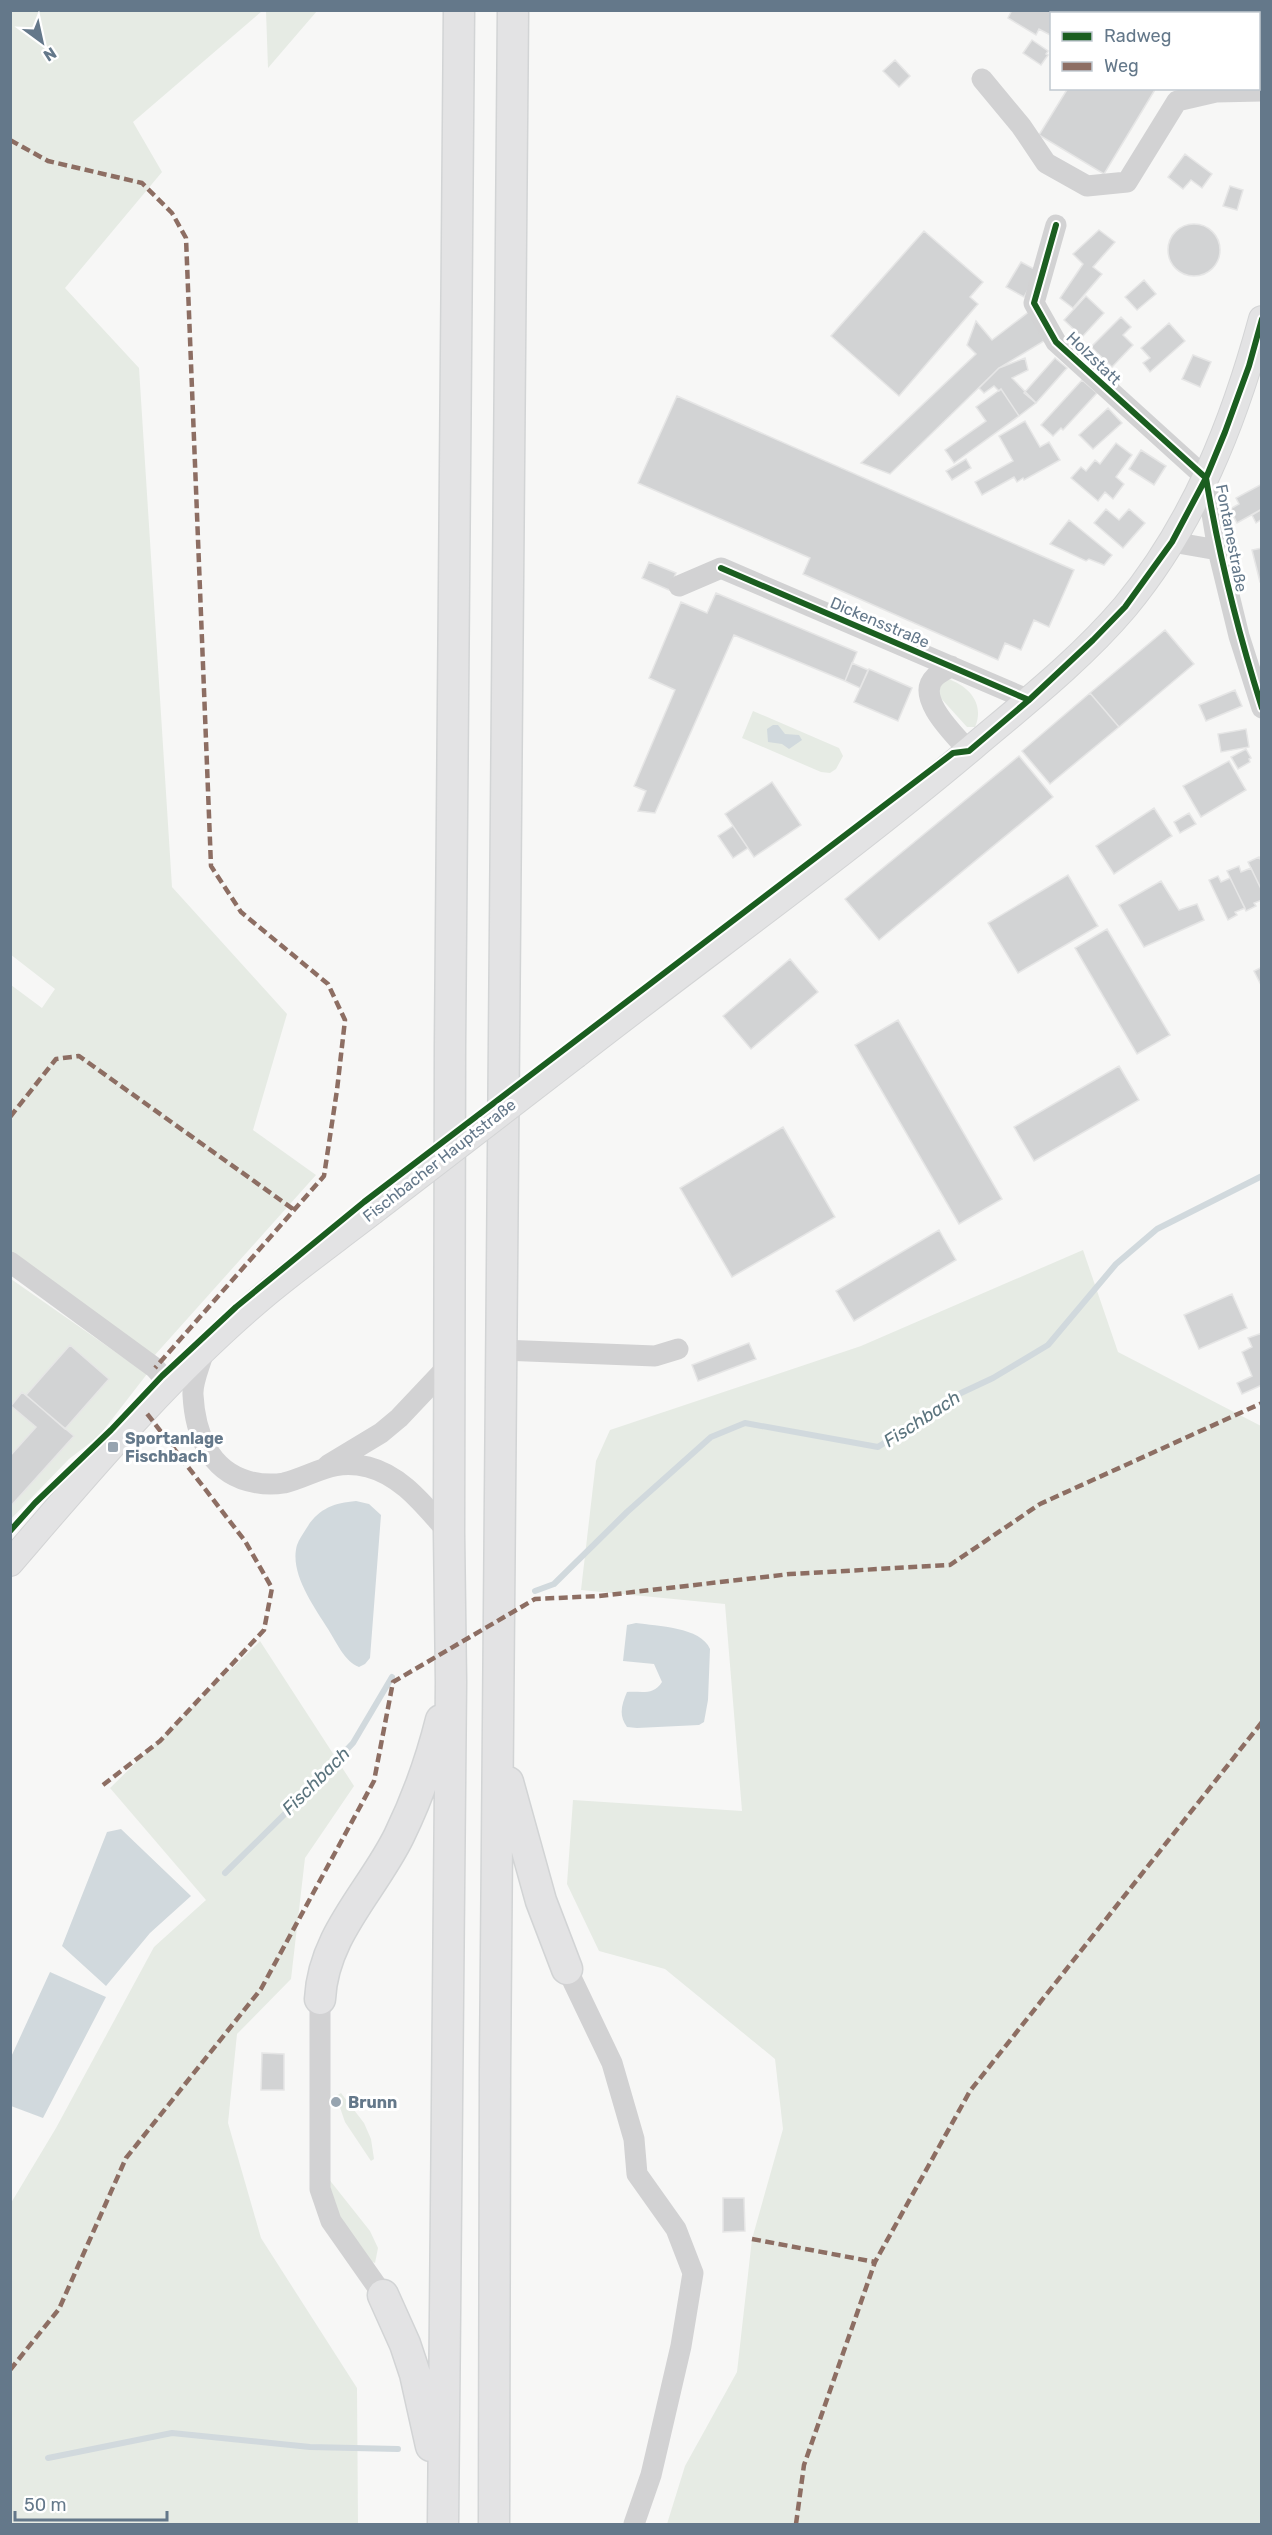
<svg xmlns="http://www.w3.org/2000/svg" width="1272" height="2535" viewBox="0 0 1272 2535" font-family="Rubik,sans-serif">
<style>
.green{fill:#e6ebe4}
.water{fill:#d1d9dd}
.lines{fill:none;stroke-linecap:round;stroke-linejoin:round}
.stream{stroke:#d1d9dd;stroke-width:6}
.building{fill:#d2d3d4;stroke:#e6e6e6;stroke-width:1.5}
.major-casing{stroke:#d3d4d5;stroke-width:28}
.highway-casing{stroke:#d2d4d5;stroke-width:33}
.minor{stroke:#d2d2d3;stroke-width:21}
.major{stroke:#e3e3e4;stroke-width:26}
.highway{stroke:#e3e3e4;stroke-width:30}
.major-bridge-casing{stroke:#d3d4d5;stroke-width:28;stroke-linecap:butt}
.major-bridge{stroke:#e3e3e4;stroke-width:26}
.quiet{stroke:#8d6e63;stroke-width:4.5;stroke-dasharray:9 4.5;stroke-linecap:butt}
.cycleway-casing{stroke:#fff;stroke-width:10}
.cycleway{stroke:#1b5e20;stroke-width:6}
.poi-dot{fill:#97a4b0;stroke:#fff;stroke-width:2}
.labels{text-anchor:middle;stroke-width:6;stroke-linejoin:round;paint-order:stroke}
.street-label{font-size:16px;fill:#64788a;stroke:#fff}
.poi-label{font-size:16px;font-weight:bold;fill:#64788a;stroke:#fff;text-anchor:start}
.water-label{font-size:18px;font-style:italic;fill:#5b747e;stroke:#fff}
</style>
<rect width="100%" height="100%" fill="#f7f7f6"/>
<!-- green -->
<path class="green" d="M 11,11 L 262,11 L 133,122 L 162,172 L 65,288 L 139,368 L 172,887 L 287,1014 L 253,1130 L 316,1175 L 154,1356 L 11,1252 L 11,985 L 42,1008 L 55,989 L 10,954 Z
M 266,11 L 317,11 L 268,68 Z
M 948,679 C 969,686 985,704 975,727 L 967,727 L 938,695 L 941,684 Z
M 753,711 L 839,748 L 843,756 L 836,769 L 830,773 L 821,772 L 742,738 Z
M 1083,1250 L 1118,1352 L 1261,1426 L 1261,2524 L 667,2524 L 685,2466 L 737,2372 L 752,2239 L 783,2129 L 775,2059 L 665,1969 L 599,1951 L 567,1884 L 573,1800 L 742,1811 L 725,1604 L 581,1590 L 596,1461 L 610,1430 L 861,1346 Z
M 11,1279 L 147,1374 L 99,1436 L 69,1459 L 11,1519 Z
M 260,1641 L 354,1786 L 305,1858 L 291,1979 L 237,2034 L 228,2123 L 261,2238 L 357,2388 L 358,2524 L 11,2524 L 11,2203 L 56,2128 L 154,1947 L 206,1900 L 110,1788 Z
M 341,2093 L 364,2123 L 371,2139 L 374,2159 L 371,2161 L 345,2122 L 336,2096 Z
M 328,2178 L 370,2231 L 378,2248 L 375,2263 L 370,2261 L 350,2234 L 331,2201 Z"/>
<!-- water -->
<path class="water" d="M 773,725 L 778,725 L 785,734 L 799,735 L 802,740 L 789,749 L 782,744 L 768,742 L 767,729 Z
M 356,1501 L 369,1504 L 381,1515 L 370,1658 L 365,1664 L 359,1667 C 344,1661 337,1643 328,1629 C 314,1606 289,1573 297,1545 C 299,1539 303,1534 306,1529 C 318,1509 333,1503 356,1501 Z
M 636,1623 C 657,1626 701,1627 710,1649 L 708,1700 L 704,1722 L 699,1725 L 637,1728 L 627,1727 C 618,1715 622,1704 627,1692 C 642,1691 653,1696 662,1682 L 654,1664 L 623,1661 L 627,1625 Z
M 121,1829 L 191,1896 L 150,1933 L 106,1986 L 62,1946 L 107,1832 Z
M 50,1972 L 106,1997 L 43,2118 L 11,2106 L 11,2057 Z"/>
<g class="lines">
<!-- stream -->
<path class="stream" d="M 535,1591 L 554,1584 L 627,1512 L 711,1437 L 745,1423 L 878,1447 L 961,1393 L 993,1378 L 1048,1345 L 1116,1264 L 1157,1229 L 1262,1176
M 225,1873 L 303,1796 L 353,1743 L 392,1677
M 48,2458 L 172,2433 L 310,2447 L 398,2449"/>
</g>
<!-- building -->
<path class="building" d="M 1012,10 L 1061,10 L 1066,14 L 1052,14 L 1052,36 L 1039,29 L 1036,35 L 1008,18 Z
M 1115,10 L 1146,10 L 1144,14 L 1113,14 Z
M 1146,10 L 1203,10 L 1202,14 L 1144,14 Z
M 1032,40 L 1048,51 L 1046,54 L 1048,55 L 1041,65 L 1023,53 Z
M 895,60 L 910,76 L 899,87 L 883,71 Z
M 1068,88 L 1156,88 L 1104,174 L 1039,135 Z
M 1185,154 L 1212,174 L 1202,188 L 1191,180 L 1183,189 L 1168,177 Z
M 1230,186 L 1243,190 L 1237,210 L 1223,206 Z
M1168 250a26 26 0 1 1 52 0a26 26 0 1 1-52 0Z
M 1099,230 L 1115,242 L 1093,267 L 1102,274 L 1073,308 L 1060,298 L 1083,264 L 1073,254 Z
M 924,231 L 983,282 L 970,297 L 978,304 L 899,396 L 831,336 Z
M 1021,262 L 1038,271 L 1024,297 L 1006,287 Z
M 1144,280 L 1156,294 L 1137,310 L 1125,297 Z
M 1086,296 L 1104,313 L 1082,337 L 1064,320 Z
M 1030,311 L 1044,341 L 999,368 L 890,474 L 861,463 L 976,354 L 967,345 L 976,321 L 992,340 Z
M 1121,317 L 1131,327 L 1123,335 L 1133,345 L 1112,367 L 1091,347 Z
M 1169,323 L 1185,341 L 1150,372 L 1143,363 L 1150,358 L 1141,348 Z
M 1193,355 L 1211,362 L 1200,387 L 1182,379 Z
M 1025,358 L 1028,370 L 1012,378 L 1036,403 L 1019,416 L 1001,389 L 999,391 L 994,386 L 984,393 L 979,388 L 999,368 Z
M 1055,358 L 1067,368 L 1036,403 L 1024,393 Z
M 1082,380 L 1097,393 L 1063,430 L 1061,428 L 1053,436 L 1041,425 Z
M 1001,389 L 1019,416 L 954,463 L 945,450 L 986,421 L 976,407 Z
M 677,396 L 1074,570 L 1049,627 L 1034,620 L 1021,650 L 1005,643 L 998,660 L 803,574 L 810,558 L 638,483 Z
M 1108,408 L 1122,423 L 1093,449 L 1079,435 Z
M 1025,421 L 1040,447 L 1049,442 L 1060,460 L 1024,480 L 1023,478 L 1017,482 L 1014,477 L 982,495 L 975,482 L 1013,461 L 999,436 Z
M 1116,443 L 1132,455 L 1116,477 L 1124,484 L 1113,499 L 1105,492 L 1098,501 L 1071,478 L 1081,467 L 1086,471 L 1095,460 L 1100,464 Z
M 1141,450 L 1166,466 L 1154,485 L 1129,469 Z
M 966,459 L 971,468 L 952,480 L 946,471 Z
M 1262,484 L 1262,509 L 1237,523 L 1230,509 L 1239,504 L 1236,498 Z
M 1106,509 L 1119,520 L 1129,509 L 1145,523 L 1123,548 L 1094,523 Z
M 1262,509 L 1262,519 L 1256,523 L 1252,515 Z
M 1069,520 L 1112,555 L 1104,565 L 1089,559 L 1086,561 L 1050,544 Z
M 1262,548 L 1262,582 L 1260,582 L 1252,550 Z
M 649,562 L 676,573 L 669,590 L 642,578 Z
M 716,593 L 857,652 L 845,681 L 734,635 L 655,813 L 638,811 L 646,791 L 634,786 L 675,690 L 649,678 L 681,602 L 707,613 Z
M 1165,630 L 1194,664 L 1119,727 L 1090,693 Z
M 852,663 L 868,670 L 860,688 L 845,681 Z
M 869,669 L 912,688 L 898,721 L 854,702 Z
M 1235,690 L 1242,706 L 1206,721 L 1199,705 Z
M 1090,693 L 1119,727 L 1050,784 L 1022,751 Z
M 1246,729 L 1249,747 L 1221,752 L 1218,734 Z
M 1246,749 L 1251,758 L 1249,759 L 1250,762 L 1238,769 L 1231,757 Z
M 1019,756 L 1053,797 L 879,940 L 845,899 Z
M 1229,761 L 1246,790 L 1201,817 L 1183,786 Z
M 772,782 L 801,825 L 754,857 L 725,814 Z
M 1154,808 L 1172,836 L 1114,874 L 1096,846 Z
M 1189,813 L 1196,824 L 1180,833 L 1174,822 Z
M 733,826 L 748,848 L 733,858 L 718,836 Z
M 1259,857 L 1262,862 L 1262,891 L 1248,862 Z
M 1239,866 L 1241,872 L 1251,868 L 1262,891 L 1262,900 L 1254,903 L 1256,906 L 1246,911 L 1227,871 Z
M 1068,875 L 1098,926 L 1018,973 L 988,923 Z
M 1218,876 L 1221,882 L 1230,878 L 1245,908 L 1235,912 L 1237,915 L 1228,920 L 1209,880 Z
M 1161,881 L 1179,910 L 1197,904 L 1204,920 L 1144,947 L 1119,905 Z
M 1107,929 L 1170,1035 L 1137,1054 L 1075,948 Z
M 790,959 L 818,992 L 751,1049 L 723,1016 Z
M 1262,967 L 1262,987 L 1254,971 Z
M 898,1020 L 1002,1199 L 959,1224 L 855,1045 Z
M 1119,1066 L 1139,1100 L 1034,1161 L 1014,1127 Z
M 783,1127 L 835,1217 L 732,1277 L 680,1188 Z
M 939,1230 L 956,1260 L 854,1321 L 836,1291 Z
M 1232,1294 L 1247,1328 L 1199,1349 L 1184,1315 Z
M 1262,1333 L 1262,1385 L 1242,1394 L 1237,1383 L 1252,1376 L 1242,1352 L 1252,1347 L 1248,1338 Z
M 749,1343 L 756,1359 L 698,1381 L 692,1365 Z
M 70,1345 L 109,1379 L 65,1429 L 26,1395 Z
M 22,1392 L 74,1436 L 10,1507 L 10,1456 L 36,1427 L 11,1406 Z
M 262,2053 L 284,2054 L 284,2090 L 261,2090 Z
M 723,2198 L 744,2198 L 745,2231 L 723,2232 Z"/>
<g class="lines">
<!-- major casing -->
<g class="major-casing">
<path id="major" d="M 576,1055 C 708,952 845,855 973,747 C 1025,703 1081,659 1125,607 C 1194,524 1234,422 1262,319
M 10,1563 C 91,1469 172,1372 267,1293 C 301,1265 337,1239 372,1212"/>
</g>
<!-- highway casing -->
<g class="highway-casing">
<path id="highway" d="M 508,1782 L 541,1901 L 567,1969
M 320,1999 C 323,1935 372,1891 399,1836 C 417,1799 431,1760 441,1720
M 383,2295 L 405,2344 L 415,2374 L 431,2446
M 443,2524 L 451,1682 L 449,1533 L 450,1046 L 459,10
M 494,2524 L 495,2070 L 513,10"/>
</g>
<!-- minor -->
<path class="minor" d="M 982,79 L 1021,126 L 1046,163 L 1087,186 L 1127,182 L 1177,101 L 1216,92 L 1262,91
M 1056,225 L 1034,303 L 1056,342 L 1206,478 L 1218,550 L 1239,636 L 1262,708
M 1172,542 L 1218,550
M 679,586 L 721,568 L 1029,700
M 951,666 C 946,670 939,673 935,677 C 914,697 955,735 969,751
M 10,1262 L 155,1368 L 170,1385
M 204,1350 C 201,1364 192,1381 193,1395 C 195,1433 209,1470 248,1481 C 259,1484 272,1485 284,1483 C 315,1475 332,1458 368,1467 C 403,1476 425,1507 449,1533
M 503,1350 L 655,1356 L 678,1349
M 328,1465 L 381,1433 L 399,1418 L 450,1364
M 567,1969 L 612,2063 L 634,2139 L 637,2174 L 676,2229 L 693,2273 L 681,2346 L 651,2475 L 634,2524
M 320,1999 L 320,2189 L 331,2221 L 383,2295"/>
<!-- major -->
<use href="#major" class="major"/>
<!-- highway -->
<use href="#highway" class="highway"/>
<!-- major-bridge casing -->
<g class="major-bridge-casing">
<path id="major-bridge" d="M 372,1212 L 576,1055"/>
</g>
<!-- major-bridge -->
<use href="#major-bridge" class="major-bridge"/>
<!-- quiet -->
<path class="quiet" d="M 10,140 L 48,161 L 142,183 L 172,213 L 186,238 L 211,866 L 241,912 L 328,984 L 345,1020 L 337,1090 L 324,1176 L 155,1368
M 10,1117 L 56,1059 L 79,1056 L 293,1209
M 103,1785 L 160,1741 L 264,1630 L 272,1588 L 245,1541 L 145,1411
M 752,2239 L 875,2262
M 10,2370 L 59,2309 L 126,2158 L 261,1989 L 374,1781 L 393,1682 L 535,1599 L 599,1596 L 790,1574 L 950,1565 L 1040,1504 L 1262,1403
M 796,2524 L 804,2465 L 875,2262 L 970,2091 L 1262,1722"/>
<!-- cycleway casing -->
<g class="cycleway-casing">
<path id="cycleway" d="M 1056,225 L 1034,303 L 1056,342 L 1206,478
M 1206,478 C 1219,556 1238,632 1262,708
M 721,568 L 1029,700
M 10,1531 L 35,1503 L 111,1430 L 162,1376 L 236,1307 L 364,1202 L 953,753 L 969,751 L 1029,700 L 1093,640 L 1125,607 L 1172,542 L 1206,478 L 1225,432 L 1249,366 L 1262,319"/>
</g>
<!-- cycleway -->
<use href="#cycleway" class="cycleway"/>
</g>
<!-- markers -->
<g class="poi-dot">
<rect x="107" y="1441" width="12" height="12" rx="3"/>
<circle cx="336" cy="2102" r="6"/>
</g>
<g class="labels">
<!-- street labels -->
<g class="street-label">
<text transform="translate(1094 358) rotate(44)" y="6">Holzstatt</text>
<text transform="translate(1232 538) rotate(79)" y="6">Fontanestraße</text>
<text transform="translate(880 622) rotate(23)" y="6">Dickensstraße</text>
<text transform="translate(439 1160) rotate(-38)" y="6">Fischbacher Hauptstraße</text>
</g>
<!-- poi labels -->
<g class="poi-label">
<text x="125" y="1444">Sportanlage<tspan x="125" dy="18">Fischbach</tspan></text>
<text x="348" y="2108">Brunn</text>
</g>
<!-- water labels -->
<g class="water-label">
<text transform="translate(922 1419) rotate(-33)" y="6">Fischbach</text>
<text transform="translate(316 1781) rotate(-45)" y="6">Fischbach</text>
</g>
</g>
<!-- border -->
<rect width="1272" height="2535" fill="none" stroke="#64788a" stroke-width="24"/>
<!-- legend -->
<rect x="1050" y="12" width="210" height="78" fill="#ffffff" stroke="#c1c9d0" stroke-width="1.5"/>
<rect x="1062" y="32" width="30" height="9" fill="#1b5e20" stroke="#c1c9d0" stroke-width="1.5"/>
<text x="1104" y="42" font-size="18" fill="#64788a">Radweg</text>
<rect x="1062" y="62" width="30" height="9" fill="#8d6e63" stroke="#c1c9d0" stroke-width="1.5"/>
<text x="1104" y="72" font-size="18" fill="#64788a">Weg</text>
<!-- north arrow -->
<g transform="translate(42 42) rotate(147)" stroke="#ffffff" stroke-width="4.5" paint-order="stroke">
<path d="M0-4.5L10 22L0 15L-10 22Z" fill="#64788a"/>
<text y="-9" font-size="16" font-weight="bold" text-anchor="middle" fill="#64788a">N</text>
</g>
<!-- scale -->
<path d="M15 2511v9h152v-9" fill="none" stroke="#64788a" stroke-width="3"/>
<text x="24" y="2511" font-size="18" fill="#64788a" stroke="#ffffff" stroke-width="4.5" paint-order="stroke">50 m</text>
</svg>
